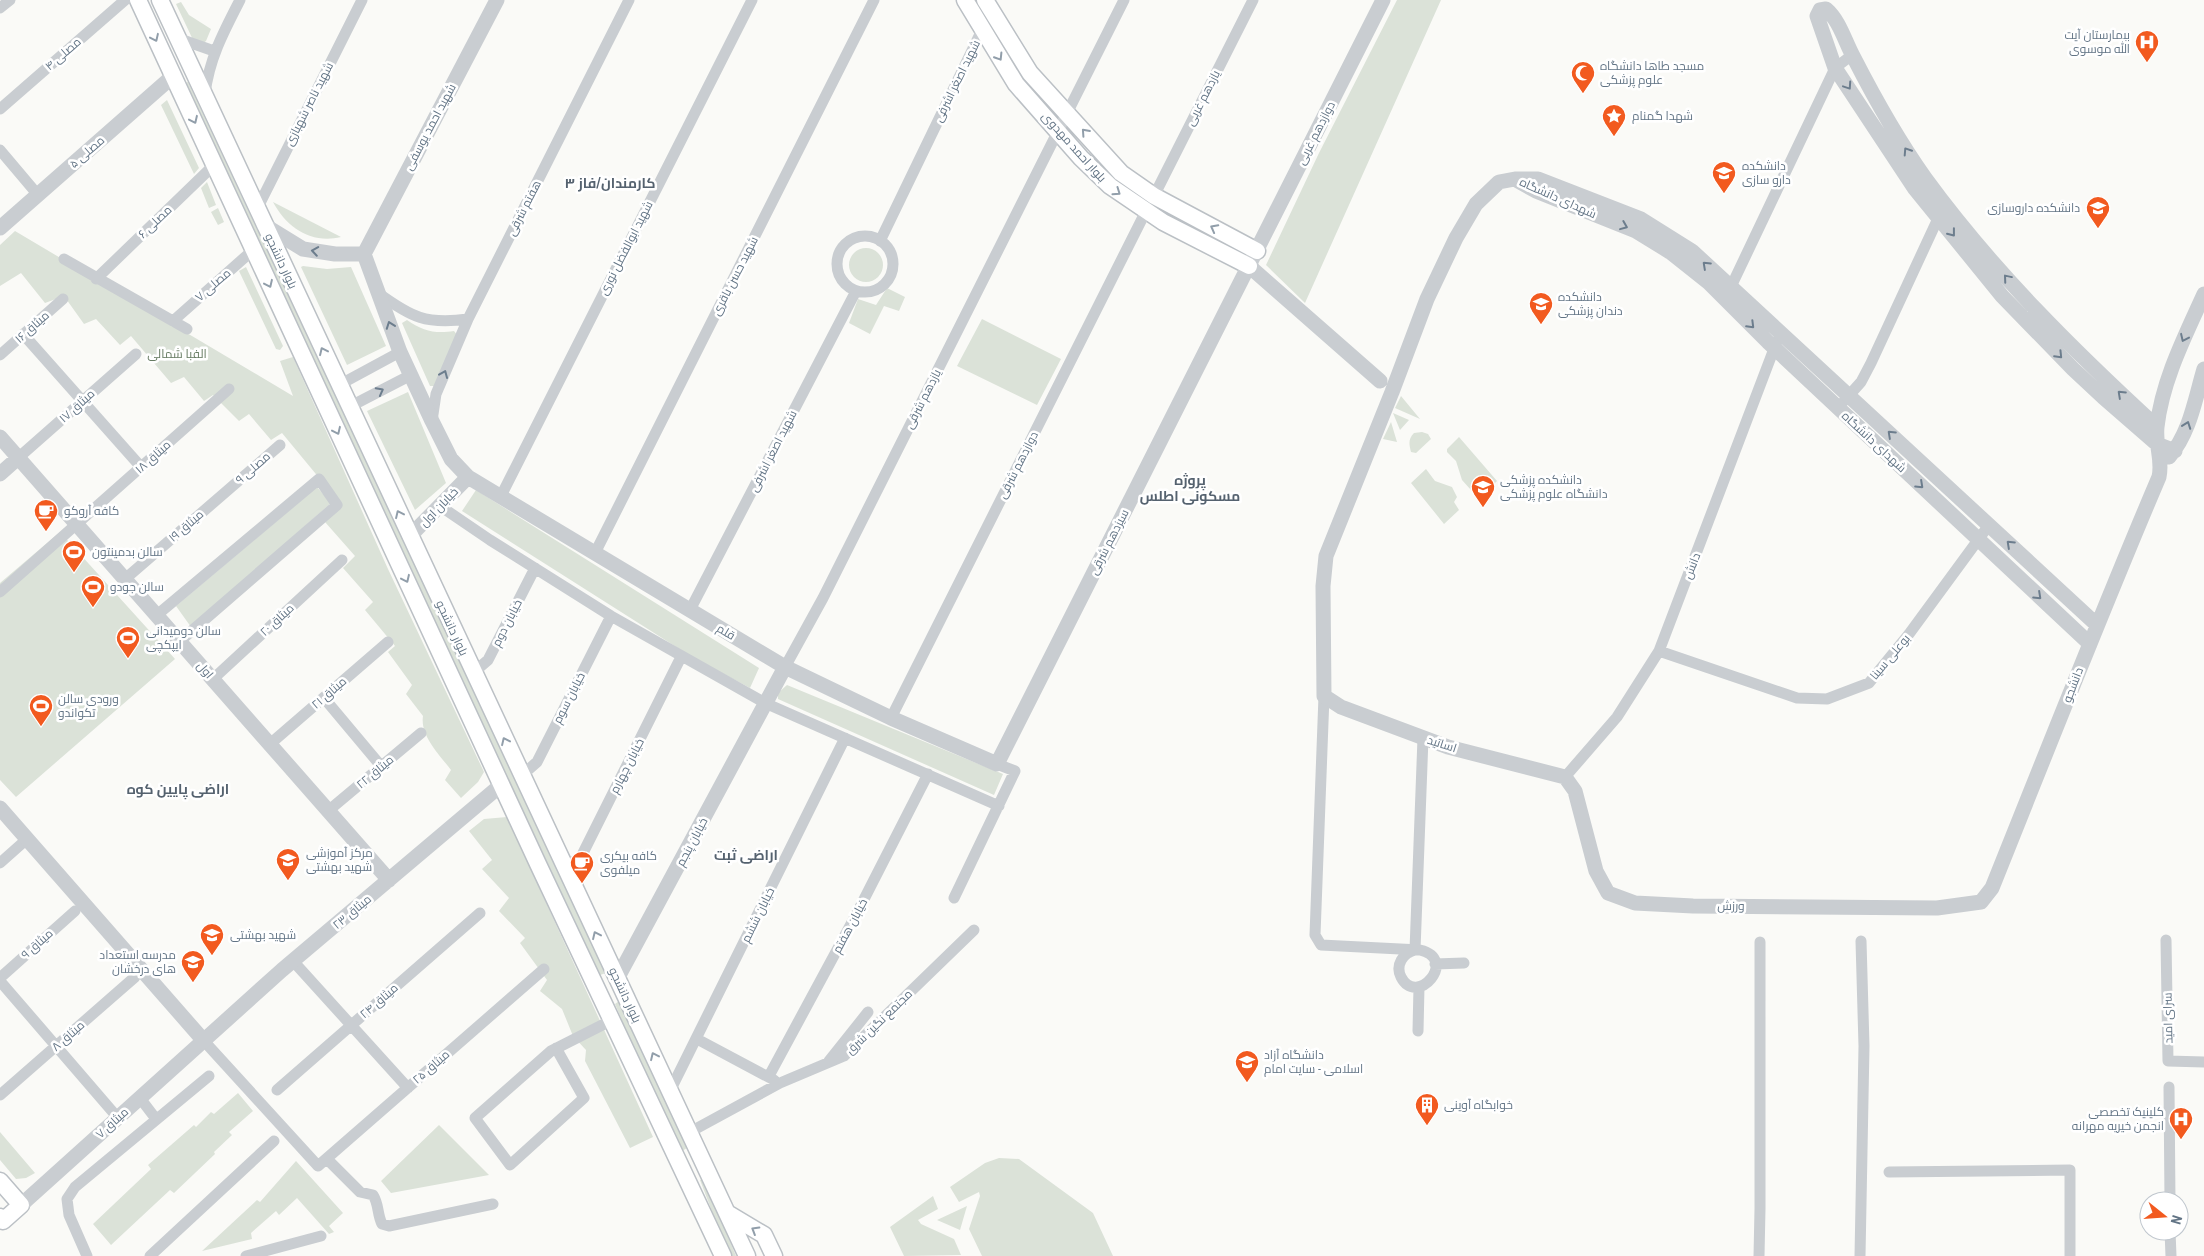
<svg xmlns="http://www.w3.org/2000/svg" width="2204" height="1256" viewBox="0 0 2204 1256" font-family="'Roboto Condensed',Cairo,sans-serif">
<style>
.green{fill:#dbe2d8}
.lines{fill:none;stroke-linecap:round;stroke-linejoin:round}
.secondary-casing{stroke:#bbc0c5;stroke-width:19}
.minor{stroke:#c9cdd1;stroke-width:11}
.tertiary{stroke:#c9cdd1;stroke-width:15}
.secondary{stroke:#fff;stroke-width:16}
.oneway{stroke:#919eaa}
.oneway2{stroke:#6c7d8d}
.labels{text-anchor:middle;stroke-width:5;stroke-linejoin:round;paint-order:stroke}
.poi-label{font-size:12px;fill:#627485;stroke:#fff;text-anchor:start}
.street-label{font-size:12px;fill:#627485;stroke:#fff}
.park-label{font-size:12px;fill:#667b62;stroke:#fff}
.neighbourhood-label{font-size:14px;font-weight:bold;fill:#55626f;stroke:#fff}
</style>
<rect width="100%" height="100%" fill="#fafaf7"/>
<!-- green -->
<path class="green" d="M 1397,0 L 1441,0 L 1305,303 L 1266,265 L 1319,153 Z
M 181,2 L 189,15 L 211,29 L 206,41 L 202,44 L 194,42 L 176,4 Z
M 188,82 L 606,973 L 600,975 L 183,84 Z
M 167,100 L 199,168 L 194,174 L 161,105 Z
M 207,182 L 216,205 L 209,208 L 201,188 Z
M 273,202 L 341,237 C 311,244 287,228 273,202 Z
M 218,208 L 224,222 L 218,225 L 211,212 Z
M 15,231 L 293,396 L 280,361 L 293,357 L 388,569 L 484,772 L 478,782 L 461,798 L 445,780 L 451,770 C 439,754 420,736 423,716 L 406,694 L 412,685 L 388,652 L 395,646 L 365,610 L 373,602 L 343,568 L 355,556 L 325,522 L 339,502 L 282,433 L 271,440 L 249,414 L 239,421 L 213,395 L 204,401 L 184,377 L 171,383 L 131,336 L 120,345 L 96,319 L 84,324 L 64,296 L 45,303 L 21,273 L 0,286 L 0,245 Z
M849 265a17 17 0 1 1 34 0a17 17 0 1 1-34 0Z
M 303,266 L 327,269 L 351,267 L 386,346 L 347,365 L 301,267 Z
M 246,267 L 283,346 L 280,350 L 276,349 L 239,271 Z
M 887,288 L 905,297 L 899,311 L 884,306 L 870,334 L 849,323 L 858,299 L 876,305 Z
M 982,319 L 1061,359 L 1037,405 L 957,366 Z
M 407,320 C 423,331 435,334 454,331 L 458,336 L 434,386 L 430,386 L 402,323 Z
M 408,392 L 446,483 L 415,510 L 367,411 Z
M 1401,396 L 1420,419 L 1395,408 Z
M 1393,413 L 1409,420 L 1400,430 Z
M 1391,422 L 1397,442 L 1383,439 Z
M 1422,432 L 1428,434 L 1431,439 L 1416,453 L 1411,452 C 1409,444 1408,439 1414,433 Z
M 1459,437 L 1497,481 L 1479,499 L 1462,480 L 1456,461 L 1447,452 L 1447,449 Z
M 1426,469 L 1435,481 L 1452,487 L 1457,497 L 1454,502 L 1459,510 L 1444,524 L 1411,483 Z
M 317,487 L 331,503 L 191,627 L 176,606 Z
M 476,490 L 759,668 L 750,688 L 692,657 L 462,511 Z
M 60,532 L 175,659 L 16,797 L 0,780 L 0,583 Z
M 787,685 L 1003,774 L 994,795 L 778,699 L 778,693 Z
M 507,817 L 653,1137 L 630,1148 L 585,1061 L 586,1050 L 573,1036 L 562,1009 L 540,991 L 547,980 L 520,943 L 525,938 L 499,911 L 509,898 L 482,869 L 492,860 L 469,831 L 484,819 Z
M 619,1001 L 687,1148 L 682,1151 L 632,1044 L 615,1004 Z
M 238,1093 L 253,1111 L 229,1132 L 232,1135 L 214,1152 L 215,1154 L 174,1193 L 170,1190 L 111,1245 L 93,1224 L 151,1169 L 148,1165 L 194,1125 L 196,1127 L 211,1112 L 214,1114 Z
M 439,1125 L 489,1175 L 391,1193 L 381,1181 Z
M 0,1133 L 0,1132 L 35,1173 L 26,1178 L 16,1179 L 0,1160 Z
M 999,1158 L 1019,1159 L 1093,1213 L 1113,1256 L 982,1256 L 969,1229 L 980,1196 L 979,1192 L 959,1202 L 950,1187 L 985,1163 Z
M 296,1161 L 343,1213 L 329,1226 L 334,1232 L 329,1234 L 297,1198 L 279,1215 L 276,1211 L 251,1233 L 252,1239 L 202,1251 L 257,1200 L 260,1202 Z
M 704,1179 L 736,1256 L 729,1256 L 700,1180 Z
M 933,1196 L 938,1209 L 918,1220 L 921,1224 L 954,1239 L 961,1255 L 904,1256 L 890,1227 Z
M 967,1206 L 960,1230 L 937,1220 Z"/>
<g class="lines">
<!-- secondary casing -->
<g class="secondary-casing">
<path id="secondary" d="M 138,0 L 538,864 L 723,1256
M 160,0 L 747,1256
M 965,0 L 1016,84 L 1081,158 L 1110,186 L 1163,222 L 1249,266
M 985,0 L 1030,73 L 1121,173 L 1154,196 L 1257,251
M 0,1181 L 21,1205 L 3,1221 L 0,1217
M 727,1213 L 764,1235 L 774,1256"/>
</g>
<!-- minor -->
<path class="minor" d="M 0,8 L 10,0
M 177,38 L 214,51
M 205,94 C 209,59 224,31 240,0
M 0,109 L 125,0
M 0,150 L 38,195
M 1154,196 L 1253,0
M 257,209 L 362,0
M837 264a28 28 0 1 1 56 0a28 28 0 1 1-56 0Z
M 880,241 L 982,30
M 64,259 L 187,329
M 96,279 L 214,165
M 378,293 C 411,317 426,325 468,319
M 1728,293 L 1835,68 L 1852,55
M 173,321 L 253,250
M 23,334 L 141,467
M 0,355 L 63,299
M 339,385 L 400,352
M 1844,401 L 1861,382 L 1871,363 L 1941,212
M 349,407 L 411,375
M 432,421 L 436,394 L 468,319 L 629,0
M 18,458 L 136,354
M 501,496 L 752,0
M 440,506 L 490,540 L 611,616 L 765,703 L 999,806
M 595,553 L 874,0
M 125,579 L 280,445
M 0,592 L 229,389
M 690,610 L 856,291
M 157,615 L 319,479 L 337,505 L 180,641
M 1659,651 L 1797,698 L 1827,699 L 1869,683 L 1909,634 L 1989,525
M 785,667 L 823,598 L 1124,0
M 473,673 L 488,660 L 535,568
M 213,679 L 342,560
M 1324,696 L 1315,935 L 1321,945 L 1420,950 C 1459,959 1417,1008 1401,977 C 1395,965 1403,953 1415,950
M 324,698 L 381,766
M 891,718 L 1146,211
M 270,744 L 388,642
M 521,776 L 537,762 L 611,616
M 1565,777 L 1617,717 L 1659,651 L 1777,341
M 328,811 L 421,733
M 0,863 L 27,839
M 564,867 L 581,857 L 681,657
M 954,898 L 1015,771 L 997,764
M 2166,940 L 2168,1061 L 2204,1062
M 1415,950 L 1423,738
M 293,961 L 408,1088
M 1435,964 L 1464,963
M 0,978 L 75,911
M 0,981 L 118,1118
M 1418,1031 L 1419,987
M 697,1039 L 774,1080
M 204,1041 L 318,1166 L 544,969
M 556,1048 L 584,1098 L 510,1165 L 475,1118 L 551,1051 L 612,1020
M 829,1061 L 868,1012
M 769,1076 L 858,911 L 928,774
M 2169,1087 L 2170,1201
M 277,1090 L 480,913
M 670,1091 L 845,738
M 0,1095 L 135,977
M 140,1098 L 156,1119
M 690,1132 L 780,1083 L 844,1056 L 974,930
M 327,1159 L 360,1192 L 373,1195 C 379,1204 377,1214 382,1224 L 389,1226 L 493,1204
M 1889,1172 L 2070,1170 L 2070,1256
M 2170,1231 L 2171,1256
M 87,1256 L 69,1215 L 67,1199 L 75,1187 L 209,1076
M 150,1256 L 274,1141
M 246,1256 L 321,1236
M 1759,1256 L 1760,1209 L 1760,942
M 1860,1256 L 1864,1046 L 1861,941"/>
<!-- tertiary -->
<path class="tertiary" d="M 1518,181 L 1536,191 L 1636,231 L 1670,252 L 1709,283 L 1768,342 L 2090,644
M 264,225 L 303,249 L 335,254 L 364,254
M 0,228 L 173,76
M 364,254 L 400,352 L 432,421 L 451,459 L 468,477 L 785,667 L 891,718 L 997,764 L 1383,0
M 364,254 L 497,0
M 1249,266 L 1380,381
M 2157,427 C 2074,351 1992,270 1925,178 C 1898,140 1875,99 1854,58 C 1845,42 1840,21 1826,9 L 1820,10 L 1817,16 L 1835,68 L 1915,189 L 2002,296 L 2073,369 L 2103,397 L 2157,444 L 2175,451
M 0,437 L 389,880
M 2169,457 C 2190,433 2195,399 2204,369
M 0,474 L 18,458
M 410,536 L 468,477
M 2097,625 L 1692,251 L 1641,219 L 1538,179 L 1515,179 L 1499,182 L 1476,204 L 1456,238 L 1427,299 L 1392,392 L 1326,556 L 1323,586 L 1324,696 L 1341,707 L 1448,747 L 1565,777 L 1575,791 L 1596,871 L 1608,893 L 1635,903 L 1693,906 L 1937,908 L 1981,902 L 1992,888 C 2047,751 2101,613 2159,477 C 2163,460 2155,445 2157,427 C 2162,381 2185,336 2204,294
M 0,808 L 204,1041
M 617,979 L 785,667
M 21,1205 L 282,970 L 501,785"/>
<!-- secondary -->
<use href="#secondary" class="secondary"/>
</g>
<!-- one-way arrows -->
<defs><path id="oneway-chevron" d="M-2-3.5L2.5 0L-2 3.5" fill="none" stroke-width="1.6" stroke-linecap="round" stroke-linejoin="round" transform="scale(1.25)"/></defs>
<g class="oneway">
<use href="#oneway-chevron" transform="translate(155 38) rotate(65)"/>
<use href="#oneway-chevron" transform="translate(999 57) rotate(58)"/>
<use href="#oneway-chevron" transform="translate(194 120) rotate(65)"/>
<use href="#oneway-chevron" transform="translate(1085 132) rotate(-132)"/>
<use href="#oneway-chevron" transform="translate(1117 192) rotate(35)"/>
<use href="#oneway-chevron" transform="translate(1214 228) rotate(-152)"/>
<use href="#oneway-chevron" transform="translate(269 284) rotate(65)"/>
<use href="#oneway-chevron" transform="translate(323 351) rotate(-115)"/>
<use href="#oneway-chevron" transform="translate(337 431) rotate(65)"/>
<use href="#oneway-chevron" transform="translate(399 514) rotate(-115)"/>
<use href="#oneway-chevron" transform="translate(406 579) rotate(65)"/>
<use href="#oneway-chevron" transform="translate(505 741) rotate(-115)"/>
<use href="#oneway-chevron" transform="translate(596 935) rotate(-115)"/>
<use href="#oneway-chevron" transform="translate(654 1056) rotate(-115)"/>
<use href="#oneway-chevron" transform="translate(755 1230) rotate(-149)"/>
</g>
<g class="oneway2">
<use href="#oneway-chevron" transform="translate(1848 86) rotate(56)"/>
<use href="#oneway-chevron" transform="translate(1907 151) rotate(-123)"/>
<use href="#oneway-chevron" transform="translate(1624 226) rotate(22)"/>
<use href="#oneway-chevron" transform="translate(1952 233) rotate(52)"/>
<use href="#oneway-chevron" transform="translate(315 251) rotate(-171)"/>
<use href="#oneway-chevron" transform="translate(1706 265) rotate(-137)"/>
<use href="#oneway-chevron" transform="translate(2007 278) rotate(-130)"/>
<use href="#oneway-chevron" transform="translate(390 325) rotate(-110)"/>
<use href="#oneway-chevron" transform="translate(1751 325) rotate(45)"/>
<use href="#oneway-chevron" transform="translate(2184 338) rotate(115)"/>
<use href="#oneway-chevron" transform="translate(2059 355) rotate(46)"/>
<use href="#oneway-chevron" transform="translate(444 374) rotate(-67)"/>
<use href="#oneway-chevron" transform="translate(380 391) rotate(-28)"/>
<use href="#oneway-chevron" transform="translate(2121 394) rotate(-137)"/>
<use href="#oneway-chevron" transform="translate(2187 425) rotate(-70)"/>
<use href="#oneway-chevron" transform="translate(1891 434) rotate(-137)"/>
<use href="#oneway-chevron" transform="translate(1920 485) rotate(43)"/>
<use href="#oneway-chevron" transform="translate(2010 544) rotate(-137)"/>
<use href="#oneway-chevron" transform="translate(2038 596) rotate(43)"/>
</g>
<!-- icons -->
<defs>
<g id="hospital-pin" transform="scale(1.25)"><path d="M0 17L-7.5 6A9.5 9.5 0 1 1 7.5 6Z" fill="#f25a1f" stroke="#fff"/><path d="M-5-5h3v3.5h4V-5h3V5h-3V1.5h-4V5h-3Z" fill="#fff"/></g>
<g id="mosque-pin" transform="scale(1.25)"><path d="M0 17L-7.5 6A9.5 9.5 0 1 1 7.5 6Z" fill="#f25a1f" stroke="#fff"/><path d="M3.5-4.9A6 6 0 1 0 3.5 4.9A5 5 0 1 1 3.5-4.9Z" fill="#fff"/></g>
<g id="sight-pin" transform="scale(1.25)"><path d="M0 17L-7.5 6A9.5 9.5 0 1 1 7.5 6Z" fill="#f25a1f" stroke="#fff"/><path d="M0-6L1.8-2.2L6-1.7L2.9 1.2L3.7 5.4L0 3.3L-3.7 5.4L-2.9 1.2L-6-1.7L-1.8-2.2Z" fill="#fff"/></g>
<g id="university-pin" transform="scale(1.25)"><path d="M0 17L-7.5 6A9.5 9.5 0 1 1 7.5 6Z" fill="#f25a1f" stroke="#fff"/><path d="M0-5L7-2L0 1L-7-2ZM-4 1L0 2.5L4 1V4Q0 6-4 4Z" fill="#fff"/></g>
<g id="cafe-pin" transform="scale(1.25)"><path d="M0 17L-7.5 6A9.5 9.5 0 1 1 7.5 6Z" fill="#f25a1f" stroke="#fff"/><path d="M-5.5-4.5H6V0H3Q3 3.5 0 3.5H-2.5Q-5.5 3.5-5.5 0ZM3-3.2v2h1.7v-2ZM-6 4.5H4V6H-6Z" fill="#fff"/></g>
<g id="stadium-pin" transform="scale(1.25)"><path d="M0 17L-7.5 6A9.5 9.5 0 1 1 7.5 6Z" fill="#f25a1f" stroke="#fff"/><path d="M0-5a6.5 5 0 1 0 0 10a6.5 5 0 1 0 0-10ZM-3.5-1.8h7v3.6h-7Z" fill="#fff"/></g>
<g id="school-pin" transform="scale(1.25)"><path d="M0 17L-7.5 6A9.5 9.5 0 1 1 7.5 6Z" fill="#f25a1f" stroke="#fff"/><path d="M0-5L7-2L0 1L-7-2ZM-4 1L0 2.5L4 1V4Q0 6-4 4Z" fill="#fff"/></g>
<g id="building-pin" transform="scale(1.25)"><path d="M0 17L-7.5 6A9.5 9.5 0 1 1 7.5 6Z" fill="#f25a1f" stroke="#fff"/><path d="M-4-6H4V6H1V3H-1V6H-4ZM-2.5-4.3h1.7v1.8h-1.7ZM.8-4.3h1.7v1.8H.8ZM-2.5-1h1.7V.8h-1.7ZM.8-1h1.7V.8H.8Z" fill="#fff"/></g>
</defs>
<g fill-rule="evenodd">
<use href="#hospital-pin" x="2147" y="42"/>
<use href="#mosque-pin" x="1583" y="73"/>
<use href="#sight-pin" x="1614" y="116"/>
<use href="#university-pin" x="1724" y="173"/>
<use href="#university-pin" x="2098" y="208"/>
<use href="#university-pin" x="1541" y="304"/>
<use href="#university-pin" x="1483" y="487"/>
<use href="#cafe-pin" x="46" y="511"/>
<use href="#stadium-pin" x="74" y="552"/>
<use href="#stadium-pin" x="93" y="587"/>
<use href="#stadium-pin" x="128" y="638"/>
<use href="#stadium-pin" x="41" y="706"/>
<use href="#school-pin" x="288" y="860"/>
<use href="#cafe-pin" x="582" y="863"/>
<use href="#school-pin" x="212" y="935"/>
<use href="#school-pin" x="193" y="962"/>
<use href="#university-pin" x="1247" y="1062"/>
<use href="#building-pin" x="1427" y="1105"/>
<use href="#hospital-pin" x="2181" y="1119"/>
</g>
<g class="labels">
<!-- poi labels -->
<g class="poi-label">
<text x="2130" y="39" text-anchor="end">بیمارستان آیت<tspan x="2130" dy="14">الله موسوی</tspan></text>
<text x="1600" y="70">مسجد طاها دانشگاه<tspan x="1600" dy="14">علوم پزشکی</tspan></text>
<text x="1632" y="120">شهدا گمنام</text>
<text x="1742" y="170">دانشکده<tspan x="1742" dy="14">دارو سازی</tspan></text>
<text x="2080" y="212" text-anchor="end">دانشکده داروسازی</text>
<text x="1558" y="301">دانشکده<tspan x="1558" dy="14">دندان پزشکی</tspan></text>
<text x="1500" y="484">دانشکده پزشکی<tspan x="1500" dy="14">دانشگاه علوم پزشکی</tspan></text>
<text x="64" y="515">کافه آروکو</text>
<text x="92" y="556">سالن بدمینتون</text>
<text x="110" y="591">سالن جودو</text>
<text x="146" y="635">سالن دومیدانی<tspan x="146" dy="14">ایپکچی</tspan></text>
<text x="58" y="703">ورودی سالن<tspan x="58" dy="14">تکواندو</tspan></text>
<text x="306" y="857">مرکز آموزشی<tspan x="306" dy="14">شهید بهشتی</tspan></text>
<text x="600" y="860">کافه بیکری<tspan x="600" dy="14">میلفوی</tspan></text>
<text x="230" y="939">شهید بهشتی</text>
<text x="176" y="959" text-anchor="end">مدرسه استعداد<tspan x="176" dy="14">های درخشان</tspan></text>
<text x="1264" y="1059">دانشگاه آزاد<tspan x="1264" dy="14">اسلامی - سایت امام</tspan></text>
<text x="1444" y="1109">خوابگاه آوینی</text>
<text x="2164" y="1116" text-anchor="end">کلینیک تخصصی<tspan x="2164" dy="14">انجمن خیریه مهرانه</tspan></text>
</g>
<!-- street labels -->
<g class="street-label">
<text transform="translate(63 54) rotate(-41)" y="4">مصلی ۴</text>
<text transform="translate(957 81) rotate(-64)" y="4">شهید اصغر اشرفی</text>
<text transform="translate(1203 98) rotate(-63)" y="4">یازدهم غربی</text>
<text transform="translate(309 104) rotate(-63)" y="4">شهید ناصر شهبازی</text>
<text transform="translate(430 127) rotate(-62)" y="4">شهید احمد یوسفی</text>
<text transform="translate(1316 133) rotate(-63)" y="4">دوازدهم غربی</text>
<text transform="translate(1074 147) rotate(48)" y="4">بلوار احمد مهدوی</text>
<text transform="translate(87 152) rotate(-41)" y="4">مصلی ۵</text>
<text transform="translate(1558 198) rotate(24)" y="4">شهدای دانشگاه</text>
<text transform="translate(524 208) rotate(-63)" y="4">هفتم شرقی</text>
<text transform="translate(155 222) rotate(-44)" y="4">مصلی ۶</text>
<text transform="translate(626 248) rotate(-63)" y="4">شهید ابوالفضل نوری</text>
<text transform="translate(281 261) rotate(65)" y="4">بلوار دانشجو</text>
<text transform="translate(735 276) rotate(-63)" y="4">شهید حسن باقری</text>
<text transform="translate(213 285) rotate(-41)" y="4">مصلی ۷</text>
<text transform="translate(32 327) rotate(-42)" y="4">میثاق ۱۶</text>
<text transform="translate(923 399) rotate(-63)" y="4">یازدهم شرقی</text>
<text transform="translate(77 406) rotate(-42)" y="4">میثاق ۱۷</text>
<text transform="translate(1874 442) rotate(43)" y="4">شهدای دانشگاه</text>
<text transform="translate(773 451) rotate(-63)" y="4">شهید اصغر اشرفی</text>
<text transform="translate(153 457) rotate(-42)" y="4">میثاق ۱۸</text>
<text transform="translate(1018 465) rotate(-63)" y="4">دوازدهم شرقی</text>
<text transform="translate(253 468) rotate(-41)" y="4">مصلی ۹</text>
<text transform="translate(439 507) rotate(-46)" y="4">خیابان اول</text>
<text transform="translate(186 526) rotate(-41)" y="4">میثاق ۱۹</text>
<text transform="translate(1109 542) rotate(-63)" y="4">سیزدهم شرقی</text>
<text transform="translate(1692 566) rotate(-69)" y="4">دانش</text>
<text transform="translate(277 620) rotate(-43)" y="4">میثاق ۲۰</text>
<text transform="translate(507 623) rotate(-63)" y="4">خیابان دوم</text>
<text transform="translate(452 628) rotate(65)" y="4">بلوار دانشجو</text>
<text transform="translate(726 632) rotate(31)" y="4">قلم</text>
<text transform="translate(1890 657) rotate(-50)" y="4">بوعلی سینا</text>
<text transform="translate(205 670) rotate(49)" y="4">اول</text>
<text transform="translate(2073 685) rotate(-69)" y="4">دانشجو</text>
<text transform="translate(329 693) rotate(-41)" y="4">میثاق ۲۱</text>
<text transform="translate(569 698) rotate(-63)" y="4">خیابان سوم</text>
<text transform="translate(1442 744) rotate(18)" y="4">اساتید</text>
<text transform="translate(627 766) rotate(-63)" y="4">خیابان چهارم</text>
<text transform="translate(375 772) rotate(-40)" y="4">میثاق ۲۲</text>
<text transform="translate(692 842) rotate(-62)" y="4">خیابان پنجم</text>
<text transform="translate(1731 906) rotate(1)" y="4">ورزش</text>
<text transform="translate(352 912) rotate(-40)" y="4">میثاق ۲۳</text>
<text transform="translate(758 915) rotate(-64)" y="4">خیابان ششم</text>
<text transform="translate(850 926) rotate(-62)" y="4">خیابان هفتم</text>
<text transform="translate(37 944) rotate(-42)" y="4">میثاق ۹</text>
<text transform="translate(625 995) rotate(65)" y="4">بلوار دانشجو</text>
<text transform="translate(379 1001) rotate(-41)" y="4">میثاق ۲۴</text>
<text transform="translate(2168 1018) rotate(-91)" y="4">سرای امید</text>
<text transform="translate(879 1022) rotate(-44)" y="4">مجتمع نگین شرق</text>
<text transform="translate(68 1036) rotate(-41)" y="4">میثاق ۸</text>
<text transform="translate(431 1067) rotate(-41)" y="4">میثاق ۲۵</text>
<text transform="translate(112 1123) rotate(-42)" y="4">میثاق ۷</text>
</g>
<!-- park labels -->
<g class="park-label">
<text x="177" y="358">الفبا شمالی</text>
</g>
<!-- neighbourhood labels -->
<g class="neighbourhood-label">
<text x="610" y="188">کارمندان/فاز ۳</text>
<text x="1190" y="485">پروژه<tspan x="1190" dy="16">مسکونی اطلس</tspan></text>
<text x="178" y="794">اراضی پایین کوه</text>
<text x="746" y="860">اراضی ثبت</text>
</g>
</g>
<!-- north arrow -->
<g transform="translate(2164 1216) rotate(107)"><circle r="24" fill="#ffffff" stroke="#c0c7ce"/>
<path d="M0-4L9 19L0 12L-9 19Z" fill="#f25a1f"/>
<text y="-8" font-size="14" font-weight="bold" text-anchor="middle" fill="#627485">N</text>
</g>
</svg>
